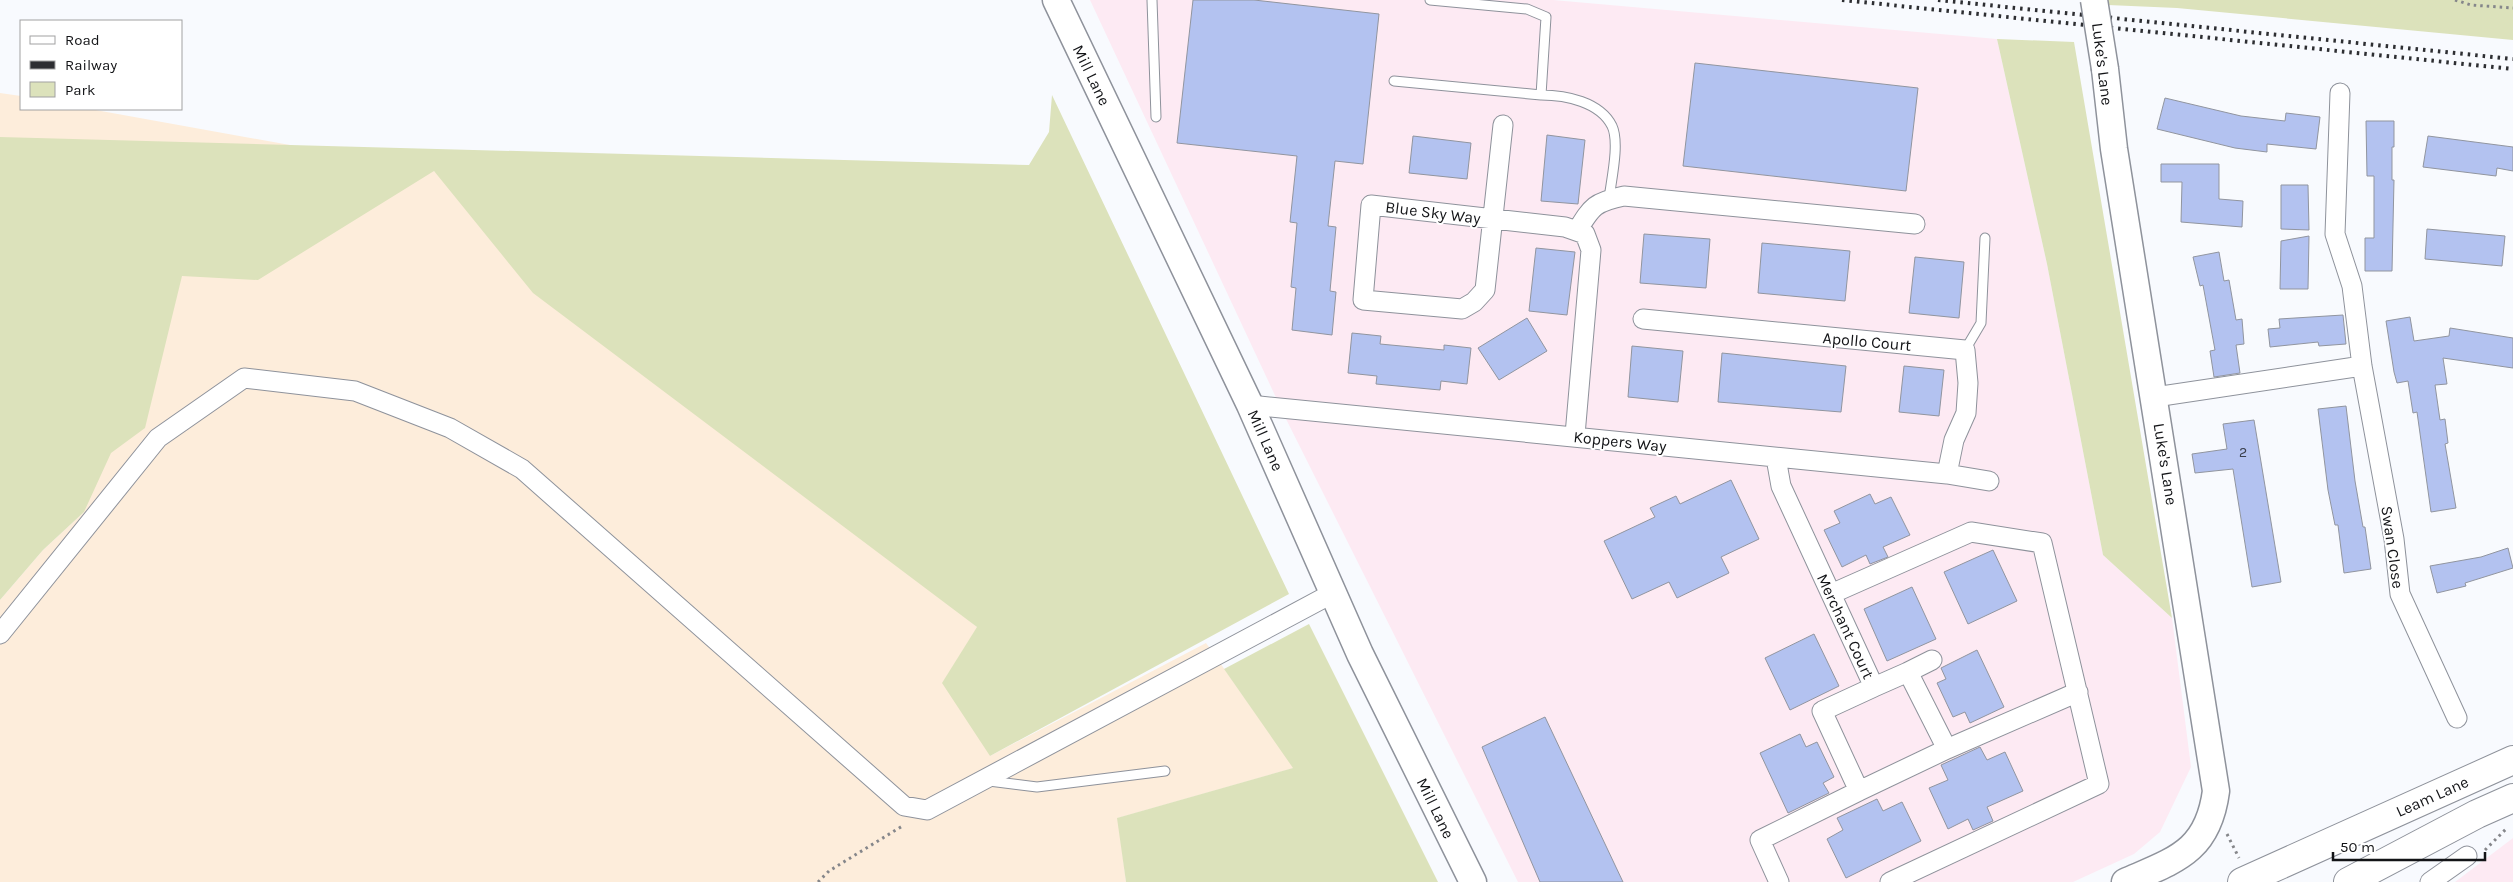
<svg xmlns="http://www.w3.org/2000/svg" width="2513" height="882" viewBox="0 0 2513 882" font-family="Karla,sans-serif">
<style>
.commercial{fill:#fdeaf3}
.industrial{fill:#fdeddb}
.green{fill:#dce2bb}
.building{fill:#b3c2f0;stroke:#91959f}
.lines{fill:none;stroke-linecap:round;stroke-linejoin:round}
.lane-casing{stroke:#8e929b;stroke-width:11}
.street-casing{stroke:#8e929b;stroke-width:21}
.secondary-casing{stroke:#8e929b;stroke-width:29}
.highway-casing{stroke:#8e929b;stroke-width:30}
.path{stroke:#85868a;stroke-width:3;stroke-dasharray:2.5 4;stroke-linecap:butt}
.lane{stroke:#fff;stroke-width:9}
.street{stroke:#fff;stroke-width:19}
.secondary{stroke:#fff;stroke-width:26}
.highway{stroke:#fff;stroke-width:28}
.rail{stroke:#2d2e32;stroke-width:4;stroke-dasharray:2.5 5;stroke-linecap:butt}
.secondary-bridge-casing{stroke:#8e929b;stroke-width:29;stroke-linecap:butt}
.secondary-bridge{stroke:#fff;stroke-width:26}
.labels{text-anchor:middle;stroke-width:4;stroke-linejoin:round;paint-order:stroke}
.number-label{font-size:14px;fill:#3b404d}
.street-label{font-size:16px;fill:#131417;stroke:#fff}
</style>
<rect width="100%" height="100%" fill="#f8fafe"/>
<!-- commercial -->
<path class="commercial" d="M 1090,0 L 1553,0 L 1997,39 L 2047,264 L 2103,555 L 2172,618 L 2191,767 L 2160,832 L 2134,854 L 2073,882 L 1518,882 L 1287,421 Z
M 2513,838 L 2513,882 L 2455,882 Z"/>
<!-- industrial -->
<path class="industrial" d="M 0,93 L 21,96 L 21,109 L 90,109 L 434,171 L 977,627 L 990,756 L 1206,643 L 1294,768 L 1118,818 L 1126,882 L 0,882 L 0,600 L 43,550 L 84,512 L 0,504 Z"/>
<!-- green -->
<path class="green" d="M 2107,0 L 2513,0 L 2513,40 L 2177,8 L 2108,5 Z
M 1997,39 L 2074,42 L 2172,618 L 2103,555 L 2047,264 Z
M 1052,95 L 1289,594 L 990,756 L 942,683 L 977,627 L 533,293 L 434,171 L 258,280 L 182,276 L 145,428 L 111,453 L 84,512 L 43,550 L 0,600 L 0,137 L 1029,165 L 1049,132 Z
M 1309,624 L 1438,882 L 1126,882 L 1117,818 L 1293,768 L 1224,669 Z"/>
<!-- building -->
<path class="building" d="M 1193,0 L 1254,0 L 1379,14 L 1363,164 L 1335,161 L 1328,226 L 1336,227 L 1330,291 L 1336,292 L 1332,335 L 1292,330 L 1296,288 L 1291,287 L 1297,223 L 1290,222 L 1297,156 L 1177,143 Z
M 1695,63 L 1918,88 L 1906,191 L 1683,166 Z
M 2165,98 L 2241,116 L 2285,121 L 2286,113 L 2320,117 L 2316,149 L 2267,144 L 2267,152 L 2235,148 L 2157,129 Z
M 2366,121 L 2394,121 L 2394,147 L 2392,147 L 2392,180 L 2394,180 L 2392,271 L 2365,271 L 2365,238 L 2374,238 L 2374,176 L 2367,176 Z
M 1547,135 L 1585,140 L 1578,204 L 1541,201 Z
M 1413,136 L 1471,143 L 1467,179 L 1409,173 Z
M 2428,136 L 2513,147 L 2513,171 L 2497,168 L 2496,176 L 2423,167 Z
M 2161,164 L 2219,164 L 2219,199 L 2243,201 L 2242,227 L 2181,222 L 2182,182 L 2161,182 Z
M 2281,185 L 2308,185 L 2309,230 L 2281,229 Z
M 2427,229 L 2505,236 L 2502,266 L 2425,259 Z
M 1644,234 L 1710,239 L 1706,288 L 1640,283 Z
M 2309,236 L 2308,289 L 2280,289 L 2281,241 Z
M 1762,243 L 1850,251 L 1845,301 L 1758,293 Z
M 1536,248 L 1575,252 L 1567,315 L 1529,311 Z
M 2219,252 L 2224,281 L 2229,280 L 2236,320 L 2242,319 L 2244,344 L 2236,345 L 2240,373 L 2214,377 L 2210,351 L 2215,350 L 2203,285 L 2200,286 L 2193,257 Z
M 1915,257 L 1964,262 L 1959,318 L 1909,313 Z
M 2343,315 L 2346,344 L 2319,346 L 2318,342 L 2270,347 L 2268,329 L 2280,328 L 2279,319 Z
M 2410,317 L 2414,341 L 2449,336 L 2450,328 L 2513,338 L 2513,368 L 2443,358 L 2447,384 L 2435,385 L 2440,420 L 2445,419 L 2448,443 L 2445,444 L 2456,508 L 2431,512 L 2417,412 L 2413,413 L 2408,381 L 2397,383 L 2394,372 L 2386,321 Z
M 1527,318 L 1547,351 L 1499,380 L 1478,348 Z
M 1352,333 L 1381,336 L 1380,344 L 1444,350 L 1444,345 L 1471,348 L 1467,384 L 1441,381 L 1440,390 L 1376,384 L 1377,376 L 1348,373 Z
M 1632,346 L 1683,351 L 1678,402 L 1628,397 Z
M 1722,353 L 1846,366 L 1841,412 L 1718,402 Z
M 1904,366 L 1944,370 L 1939,416 L 1899,412 Z
M 2346,406 L 2355,481 L 2363,527 L 2365,527 L 2371,569 L 2344,573 L 2338,525 L 2335,525 L 2328,490 L 2318,409 Z
M 2254,420 L 2281,582 L 2252,587 L 2233,469 L 2195,473 L 2192,454 L 2227,449 L 2223,424 Z
M 1731,480 L 1759,539 L 1721,557 L 1729,573 L 1677,598 L 1669,582 L 1632,599 L 1604,541 L 1655,517 L 1650,508 L 1676,496 L 1680,504 Z
M 1870,494 L 1875,504 L 1891,497 L 1910,535 L 1883,547 L 1888,557 L 1870,564 L 1866,555 L 1842,567 L 1824,530 L 1840,523 L 1834,511 Z
M 2508,548 L 2513,568 L 2465,583 L 2466,586 L 2437,593 L 2430,566 L 2481,557 Z
M 1993,550 L 2017,601 L 1968,624 L 1944,572 Z
M 1912,587 L 1936,639 L 1887,661 L 1864,609 Z
M 1814,634 L 1839,686 L 1790,710 L 1765,658 Z
M 1977,650 L 2004,707 L 1970,723 L 1965,712 L 1953,717 L 1937,683 L 1946,679 L 1941,668 Z
M 1545,717 L 1623,882 L 1540,882 L 1482,747 Z
M 1800,734 L 1806,747 L 1817,742 L 1834,777 L 1823,783 L 1829,793 L 1788,813 L 1760,753 Z
M 1980,747 L 1987,760 L 2005,752 L 2023,791 L 1987,807 L 1993,821 L 1973,830 L 1968,819 L 1948,829 L 1929,788 L 1948,780 L 1941,765 Z
M 1877,799 L 1883,811 L 1902,802 L 1921,841 L 1846,878 L 1827,839 L 1843,830 L 1837,818 Z"/>
<g class="lines">
<!-- lane casing -->
<g class="lane-casing">
<path id="lane" d="M 1152,0 L 1156,117
M 1430,0 L 1527,9 L 1546,17 L 1541,95 C 1566,95 1600,102 1612,126 C 1620,143 1611,181 1609,199
M 1394,81 L 1541,95
M 1965,350 L 1981,323 L 1985,238
M 989,781 L 1037,787 L 1165,771"/>
</g>
<!-- street casing -->
<g class="street-casing">
<path id="street" d="M 2340,93 L 2335,234 L 2352,286 L 2362,366 L 2394,539 L 2400,594 L 2457,718
M 1503,125 L 1485,290 L 1474,302 L 1462,309 L 1363,300 L 1371,205 L 1565,227 L 1585,234 L 1591,250 L 1575,435
M 1577,231 C 1592,206 1595,202 1624,196 L 1915,224
M 1643,319 L 1965,350 L 1968,383 L 1966,413 L 1954,440 L 1947,474
M 2155,397 L 2362,366
M 1250,405 L 1947,474 L 1989,481
M 1776,458 L 1781,486 L 1874,687 L 1908,672 L 1947,749 L 2078,692
M 1831,594 L 1971,532 L 2042,543 L 2099,784 L 1890,882
M 0,634 L 158,438 L 244,378 L 355,391 L 450,428 L 522,469 L 904,806 L 927,810 L 1333,593
M 1908,672 L 1932,660
M 1859,791 L 1947,749
M 1779,882 L 1760,840 L 1859,791 L 1822,711 L 1874,687
M 2430,882 L 2467,856"/>
</g>
<!-- secondary casing -->
<g class="secondary-casing">
<path id="secondary" d="M 1056,0 L 1250,405 L 1360,654 L 1473,882
M 2105,69 L 2114,149 L 2216,791 C 2208,852 2175,860 2125,882"/>
</g>
<!-- highway casing -->
<g class="highway-casing">
<path id="highway" d="M 2242,882 L 2513,760
M 2348,882 L 2477,814 L 2513,798"/>
</g>
<!-- path -->
<path class="path" d="M 2455,0 L 2471,5 L 2513,8
M 2227,834 L 2239,858
M 2485,850 L 2507,828
M 818,882 L 829,871 L 904,825"/>
<!-- lane -->
<use href="#lane" class="lane"/>
<!-- street -->
<use href="#street" class="street"/>
<!-- secondary -->
<use href="#secondary" class="secondary"/>
<!-- highway -->
<use href="#highway" class="highway"/>
<!-- rail -->
<path class="rail" d="M 1842,0 L 2513,69
M 1938,0 L 2513,59"/>
<!-- secondary-bridge casing -->
<g class="secondary-bridge-casing">
<path id="secondary-bridge" d="M 2094,0 L 2105,69"/>
</g>
<!-- secondary-bridge -->
<use href="#secondary-bridge" class="secondary-bridge"/>
</g>
<g class="labels">
<!-- number labels -->
<g class="number-label">
<text x="2243" y="457">2</text>
</g>
<!-- street labels -->
<g class="street-label">
<text transform="translate(2103 64) rotate(83)" y="6">Luke's Lane</text>
<text transform="translate(1092 75) rotate(64)" y="6">Mill Lane</text>
<text transform="translate(1433 212) rotate(7)" y="6">Blue Sky Way</text>
<text transform="translate(1867 341) rotate(5)" y="6">Apollo Court</text>
<text transform="translate(1266 440) rotate(66)" y="6">Mill Lane</text>
<text transform="translate(1620 441) rotate(6)" y="6">Koppers Way</text>
<text transform="translate(2166 464) rotate(81)" y="6">Luke's Lane</text>
<text transform="translate(2393 547) rotate(82)" y="6">Swan Close</text>
<text transform="translate(1846 626) rotate(65)" y="6">Merchant Court</text>
<text transform="translate(2432 796) rotate(-24)" y="6">Leam Lane</text>
<text transform="translate(1436 808) rotate(64)" y="6">Mill Lane</text>
</g>
</g>
<!-- legend -->
<rect x="20" y="20" width="162" height="90" fill="#ffffff" stroke="#a1a1a2"/>
<rect x="30" y="36" width="25" height="8" fill="#ffffff" stroke="#a1a1a2"/>
<text x="65" y="45" font-size="15" fill="#131417">Road</text>
<rect x="30" y="61" width="25" height="8" fill="#2d2e32" stroke="#a1a1a2"/>
<text x="65" y="70" font-size="15" fill="#131417">Railway</text>
<rect x="30" y="82" width="25" height="15" fill="#dce2bb" stroke="#a1a1a2"/>
<text x="65" y="95" font-size="15" fill="#131417">Park</text>
<!-- scale -->
<path d="M2333 852v8h152v-8" fill="none" stroke="#131417" stroke-width="2.5"/>
<text x="2340" y="852" font-size="15" fill="#131417" stroke="#ffffff" stroke-width="4" paint-order="stroke">50 m</text>
</svg>
